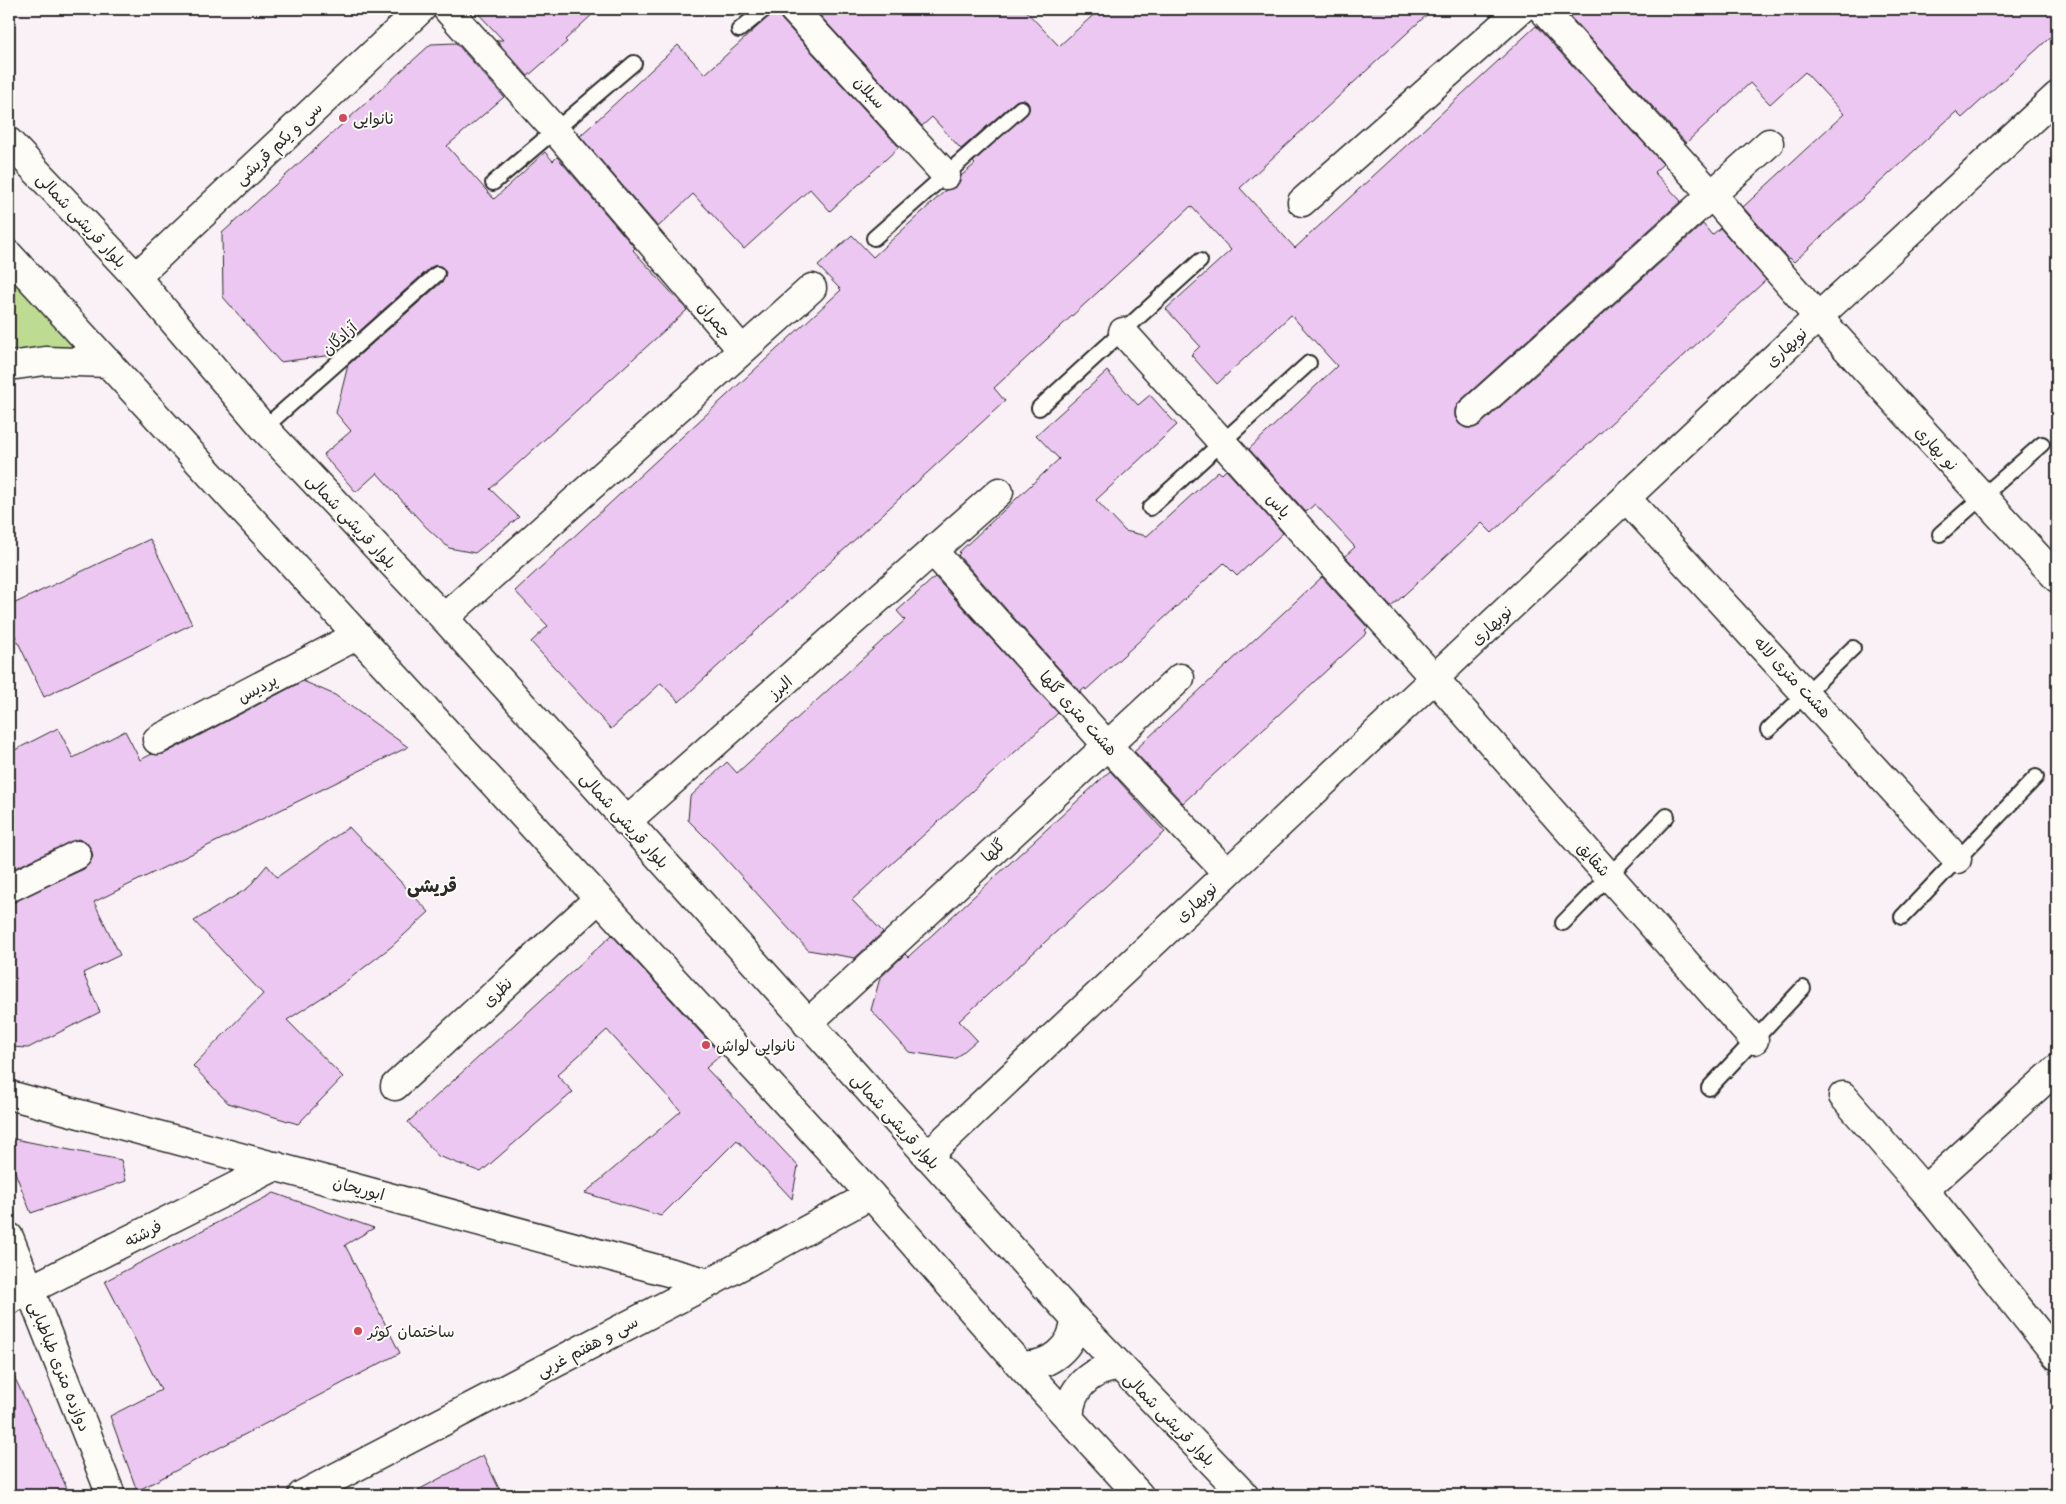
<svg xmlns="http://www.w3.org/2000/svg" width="2066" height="1504" viewBox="0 0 2066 1504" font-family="'Playpen Sans','Playpen Sans Arabic',sans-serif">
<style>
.green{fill:#bedb92;stroke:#74835e}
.building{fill:#ebc7f1;stroke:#2b2b2b}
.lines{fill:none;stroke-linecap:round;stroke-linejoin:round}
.service-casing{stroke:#2b2b2b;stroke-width:18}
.minor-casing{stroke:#2b2b2b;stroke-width:31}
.tertiary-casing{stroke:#2b2b2b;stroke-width:31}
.secondary-casing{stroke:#2b2b2b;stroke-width:31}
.service{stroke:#fdfcf7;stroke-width:14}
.minor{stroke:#fdfcf7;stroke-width:28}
.tertiary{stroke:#fdfcf7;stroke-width:28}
.secondary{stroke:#fdfcf7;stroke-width:28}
.poi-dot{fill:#d1495b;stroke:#fdfcf7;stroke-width:2}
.labels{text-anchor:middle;stroke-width:4;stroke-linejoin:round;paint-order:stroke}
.street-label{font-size:16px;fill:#2b2b2b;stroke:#fdfcf7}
.poi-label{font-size:16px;fill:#2b2b2b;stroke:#fdfcf7;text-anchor:start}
.neighbourhood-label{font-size:18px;font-weight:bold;fill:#2b2b2b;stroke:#fdfcf7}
</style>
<rect width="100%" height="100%" fill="#f9f1f6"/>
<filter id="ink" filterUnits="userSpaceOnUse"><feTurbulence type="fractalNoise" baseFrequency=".02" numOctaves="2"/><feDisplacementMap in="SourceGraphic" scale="10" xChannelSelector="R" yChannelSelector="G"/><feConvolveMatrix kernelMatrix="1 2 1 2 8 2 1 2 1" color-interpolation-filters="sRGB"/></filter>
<g filter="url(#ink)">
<!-- green -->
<path class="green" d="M 9,272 L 83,352 L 9,356 Z"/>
<!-- building -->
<path class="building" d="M 474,9 L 598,9 L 565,40 L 567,42 L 528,76 L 496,40 L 503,40 Z
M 777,9 L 782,20 L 899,147 L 830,211 L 810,189 L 744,249 L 693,194 L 658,227 L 580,136 L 678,45 L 705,74 Z
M 814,9 L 1024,9 L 1059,46 L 1100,9 L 1433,9 L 1240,188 L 1295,248 L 1536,26 L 1663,164 L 1654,172 L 1681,201 L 1460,401 L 1455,409 L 1455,417 L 1459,424 L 1466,428 L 1474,428 L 1480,425 L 1703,224 L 1712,235 L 1720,228 L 1766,280 L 1492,533 L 1482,523 L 1391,607 L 1345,556 L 1355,547 L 1315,504 L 1306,512 L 1249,449 L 1337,366 L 1291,315 L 1217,384 L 1191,355 L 1200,346 L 1166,309 L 1231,250 L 1191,206 L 994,388 L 1005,401 L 679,702 L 661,683 L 611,729 L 531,642 L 548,626 L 515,591 L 841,290 L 818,266 L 852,235 L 873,257 L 946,190 L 957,186 L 961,176 L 975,164 L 973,162 L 1029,110 L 1028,103 L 1024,100 L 1016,101 L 961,149 L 932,117 L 922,126 Z
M 1563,9 L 2057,9 L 2057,31 L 1962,118 L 1956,112 L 1794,262 L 1790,258 L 1788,259 L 1743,207 L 1844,114 L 1805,72 L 1770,104 L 1750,83 L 1686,143 Z
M 456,43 L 504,97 L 447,146 L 494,199 L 545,152 L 553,161 L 557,157 L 635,248 L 633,250 L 687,310 L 490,489 L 519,517 L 475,553 L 449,548 L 426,527 L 377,473 L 356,492 L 323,455 L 351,431 L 336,413 L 348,365 L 443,281 L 446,273 L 443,268 L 436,265 L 431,267 L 333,355 L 280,362 L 223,297 L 222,233 L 431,44 Z
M 1107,371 L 1138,405 L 1150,395 L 1177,425 L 1096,500 L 1125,531 L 1147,536 L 1218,471 L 1222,474 L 1226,470 L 1283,533 L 1237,576 L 1224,563 L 1086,690 L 1085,688 L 1080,692 L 958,555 L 960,553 L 959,552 L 1059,459 L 1036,435 Z
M 150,539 L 192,624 L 44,697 L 9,623 L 9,606 Z
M 935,577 L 1058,713 L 852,900 L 883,932 L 855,958 L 808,950 L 715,847 L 688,820 L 690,797 L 727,762 L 737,773 L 771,742 L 905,620 L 897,611 Z
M 1322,577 L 1368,628 L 1365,630 L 1367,633 L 1183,803 L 1134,751 Z
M 303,681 L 335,695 L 408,747 L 94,902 L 120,955 L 83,973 L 100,1012 L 28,1048 L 9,1047 L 9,903 L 84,869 L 90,863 L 93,856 L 91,849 L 86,842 L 78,839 L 9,871 L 9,753 L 58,728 L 73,758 L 125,731 L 140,760 L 152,754 L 164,754 Z
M 1110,771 L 1165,832 L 959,1021 L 977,1040 L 955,1059 L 909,1052 L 871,1010 L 880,978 L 905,954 L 908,957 Z
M 349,827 L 429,912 L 391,947 L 340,986 L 287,1020 L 343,1077 L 298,1124 L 228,1103 L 193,1066 L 263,994 L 194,921 L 248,888 L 267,865 L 277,877 Z
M 612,935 L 721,1055 L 706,1068 L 798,1166 L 792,1199 L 737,1140 L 661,1216 L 585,1193 L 681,1111 L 607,1030 L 557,1075 L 573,1092 L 481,1172 L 438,1156 L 408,1122 Z
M 9,1138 L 121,1160 L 126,1181 L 31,1213 L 9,1157 Z
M 274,1193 L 374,1228 L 345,1245 L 400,1353 L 137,1491 L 110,1416 L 161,1390 L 105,1281 Z
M 9,1366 L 37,1424 L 70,1495 L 9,1495 Z
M 483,1455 L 502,1495 L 409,1495 Z"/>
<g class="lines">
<!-- service casing -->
<g class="service-casing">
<path id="service" d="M 739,30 L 765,9
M 493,183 L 634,63
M 874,238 L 1021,108
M 1039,408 L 1200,261
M 264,428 L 437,274
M 1150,508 L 1309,363
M 1940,534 L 2042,444
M 1768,730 L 1853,648
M 1902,917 L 2036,777
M 1563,923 L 1667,816
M 1709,1088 L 1803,988"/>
</g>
<!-- minor casing -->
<g class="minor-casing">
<path id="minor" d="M 447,9 L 555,130 L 742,350
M 793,9 L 946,175
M 1542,9 L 1711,194 L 1818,317 L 2057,578
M 1302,202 L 1521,9
M 136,277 L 421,9
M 1123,332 L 1434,678 L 1754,1040
M 1470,413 L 1769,143
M 1626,498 L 1957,859
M 933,551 L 1106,744 L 1227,873
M 444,618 L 812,288
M 157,740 L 358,635
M 626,822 L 999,492
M 9,888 L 77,855
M 807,1024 L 1180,678
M 395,1086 L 598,899
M 9,1095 L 709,1283
M 1843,1096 L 1924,1190 L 2057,1356
M 1924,1190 L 2057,1069
M 9,1237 L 111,1495
M 9,1300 L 276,1166
M 302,1495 L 709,1283 L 871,1195"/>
</g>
<!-- tertiary casing -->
<g class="tertiary-casing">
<path id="tertiary" d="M 927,1156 L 1818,317 L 2057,96"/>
</g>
<!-- secondary casing -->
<g class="secondary-casing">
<path id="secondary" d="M 9,142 L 136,277 L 264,428 L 444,618 L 1075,1319 L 1244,1495
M 9,255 L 871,1195 L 1020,1365 L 1139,1495
M 9,366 L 45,361 L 109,363
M 1020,1365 C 1048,1368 1074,1348 1075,1319
M 1070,1420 C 1067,1390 1091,1368 1120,1367"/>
</g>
<!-- service -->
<use href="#service" class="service"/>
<!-- minor -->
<use href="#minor" class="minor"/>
<!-- tertiary -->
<use href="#tertiary" class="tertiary"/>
<!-- secondary -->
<use href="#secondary" class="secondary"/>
</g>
</g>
<!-- markers -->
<g class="poi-dot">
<circle cx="343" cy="118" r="5"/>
<circle cx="706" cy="1045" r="5"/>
<circle cx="358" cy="1331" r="5"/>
</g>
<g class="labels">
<!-- street labels -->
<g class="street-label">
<text transform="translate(870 92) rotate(47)" y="6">سبلان</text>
<text transform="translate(278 143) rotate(-43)" y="6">سی و یکم قریشی</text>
<text transform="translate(82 220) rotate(47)" y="6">بلوار قریشی شمالی</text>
<text transform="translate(715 319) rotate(50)" y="6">چمران</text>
<text transform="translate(339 338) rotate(-42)" y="6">آزادگان</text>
<text transform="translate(1786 347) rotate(-43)" y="6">نوبهاری</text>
<text transform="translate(1937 448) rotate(47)" y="6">نو بهاری</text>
<text transform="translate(1279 505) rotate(48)" y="6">یاس</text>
<text transform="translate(352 521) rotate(47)" y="6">بلوار قریشی شمالی</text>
<text transform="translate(1491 625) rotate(-43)" y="6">نوبهاری</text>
<text transform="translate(1793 677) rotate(47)" y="6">هشت متری لاله</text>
<text transform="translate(780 687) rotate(-41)" y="6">البرز</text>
<text transform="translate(257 688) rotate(-28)" y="6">پردیس</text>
<text transform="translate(1079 713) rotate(48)" y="6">هشت متری گلها</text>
<text transform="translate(625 820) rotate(48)" y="6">بلوار قریشی شمالی</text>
<text transform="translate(993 850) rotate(-43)" y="6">گلها</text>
<text transform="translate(1594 859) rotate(48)" y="6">شقایق</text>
<text transform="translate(1196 902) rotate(-43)" y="6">نوبهاری</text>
<text transform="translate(497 992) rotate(-43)" y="6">نظری</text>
<text transform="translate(896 1121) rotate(48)" y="6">بلوار قریشی شمالی</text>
<text transform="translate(359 1188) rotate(15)" y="6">ابوریحان</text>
<text transform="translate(143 1233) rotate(-27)" y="6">فرشته</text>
<text transform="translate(587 1346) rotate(-28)" y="6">سی و هفتم غربی</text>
<text transform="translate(60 1366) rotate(68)" y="6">دوازده متری طباطبایی</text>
<text transform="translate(1170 1419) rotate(46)" y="6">بلوار قریشی شمالی</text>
</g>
<!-- poi labels -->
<g class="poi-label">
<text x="353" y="124">نانوایی</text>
<text x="716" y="1051">نانوایی لواش</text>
<text x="368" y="1337">ساختمان کوثر</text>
</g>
<!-- neighbourhood labels -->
<g class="neighbourhood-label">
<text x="432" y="892">قریشی</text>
</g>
</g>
<!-- margin -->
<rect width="2066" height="1504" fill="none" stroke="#fdfcf7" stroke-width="30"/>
<rect x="15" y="15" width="2036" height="1474" fill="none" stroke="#2b2b2b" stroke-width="2" filter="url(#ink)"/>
</svg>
